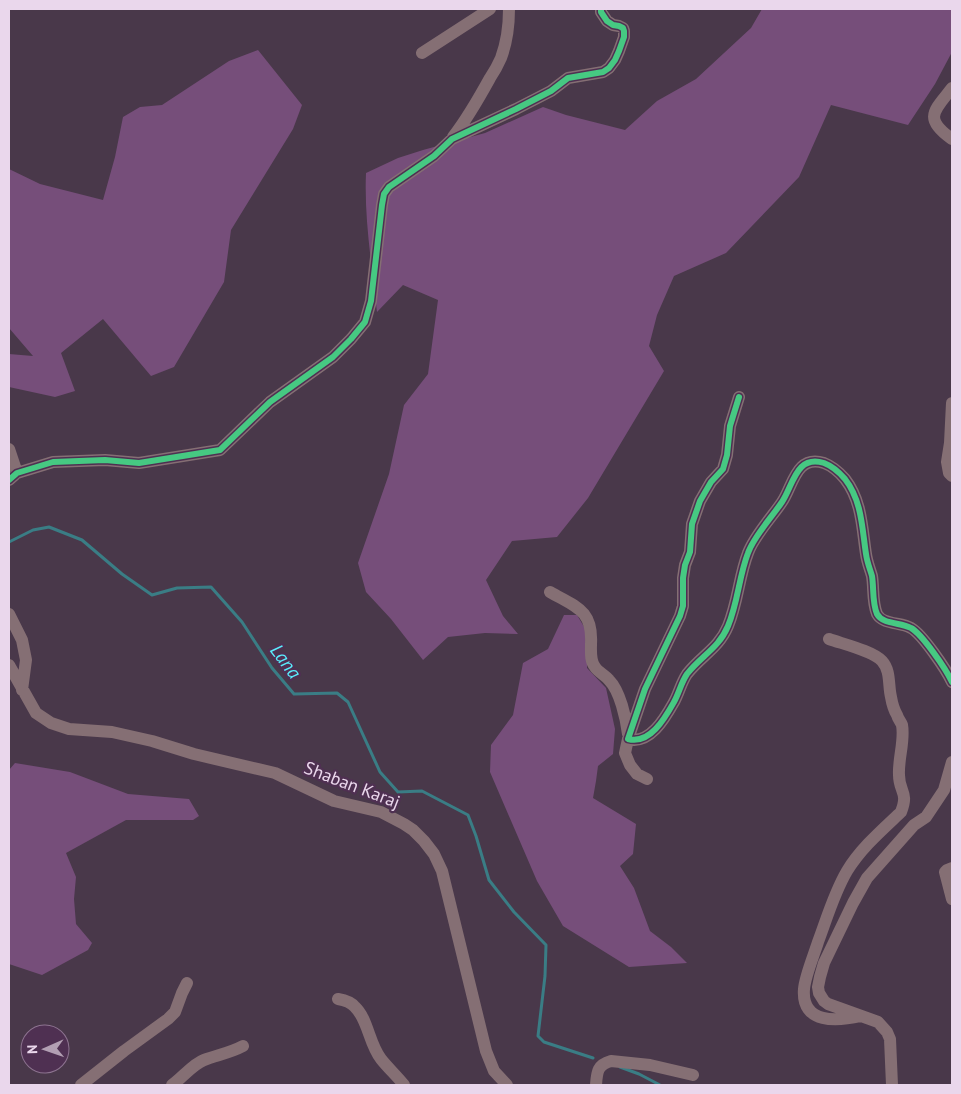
<svg xmlns="http://www.w3.org/2000/svg" width="961" height="1094" viewBox="0 0 961 1094" font-family="'PT Sans',sans-serif">
<style>
.green{fill:#764e7a}
.lines{fill:none;stroke-linecap:round;stroke-linejoin:round}
.stream{stroke:#3a7d85;stroke-width:3}
.minor{stroke:#856f74;stroke-width:12}
.cycleway-casing{stroke:#4f3052;stroke-width:9}
.cycleway{stroke:#46c982;stroke-width:6}
.labels{text-anchor:middle;stroke-width:4.5;stroke-linejoin:round;paint-order:stroke}
.street-label{font-size:18px;fill:#ead7ec;stroke:#4f3052}
.water-label{font-size:19px;font-style:italic;fill:#5aecfa;stroke:#4f3052}
</style>
<rect width="100%" height="100%" fill="#49384a"/>
<!-- green -->
<path class="green" d="M 762,9 L 952,9 L 952,52 L 935,84 L 908,125 L 831,105 L 799,177 L 726,253 L 674,276 L 657,315 L 649,346 L 664,371 L 588,498 L 557,537 L 512,541 L 486,580 L 503,616 L 518,634 L 485,633 L 448,637 L 423,660 L 391,619 L 366,592 L 358,563 L 389,474 L 404,405 L 428,374 L 438,300 L 403,285 L 377,312 C 372,266 364,219 366,173 L 398,158 L 423,150 L 485,133 L 543,107 L 566,115 L 625,130 L 657,101 L 696,79 L 751,28 Z
M 258,50 L 302,105 L 293,129 L 231,230 L 224,282 L 174,367 L 151,376 L 103,319 L 61,353 L 75,391 L 55,397 L 9,387 L 9,354 L 33,356 L 9,328 L 9,169 L 40,184 L 103,200 L 115,157 L 123,117 L 140,107 L 162,105 L 229,61 Z
M 564,615 L 577,615 L 586,630 L 588,646 L 587,668 L 606,688 L 615,729 L 613,754 L 598,766 L 596,781 L 593,798 L 636,824 L 633,854 L 620,866 L 634,888 L 650,931 L 671,947 L 687,963 L 629,967 L 563,926 L 537,881 L 490,772 L 491,745 L 513,715 L 523,663 L 548,649 Z
M 15,763 L 70,772 L 128,794 L 189,799 L 199,816 L 193,820 L 126,820 L 66,853 L 76,877 L 74,899 L 76,924 L 92,943 L 88,950 L 42,975 L 9,964 L 9,816 L 10,815 L 9,814 L 9,770 Z"/>
<g class="lines">
<!-- stream -->
<path class="stream" d="M 9,542 L 33,530 L 49,527 L 82,540 L 122,574 L 152,595 L 177,588 L 211,587 L 242,622 L 272,668 L 294,694 L 337,693 L 348,702 L 380,772 L 398,792 L 422,791 L 468,815 L 476,836 L 489,880 L 514,912 L 546,945 L 545,976 L 538,1036 L 544,1042 L 593,1058
M 620,1067 L 639,1074 L 660,1085"/>
<!-- minor -->
<path class="minor" d="M 422,53 L 490,9
M 952,88 C 935,110 922,118 952,139
M 453,137 C 467,119 479,98 490,78 C 494,72 498,65 501,58 C 507,42 509,25 509,9
M 952,403 L 950,443 L 947,462 L 949,473 L 952,476
M 9,449 L 17,473
M 9,480 L 17,473 L 53,462 L 105,460 L 139,463 L 220,450 L 270,402 L 333,357 L 351,339 L 365,322 L 371,301 L 382,205 L 384,194 L 389,187 L 434,156 L 452,139 L 516,109 L 551,91 L 568,78 L 603,72 L 609,68 L 615,60 L 619,51 L 624,37 L 624,31 L 623,28 L 619,26 L 613,25 L 607,21 L 601,12 L 601,9
M 550,592 C 576,607 593,610 591,644 C 591,652 590,661 595,667 C 598,672 605,675 609,680 C 620,691 626,718 628,734
M 9,614 L 22,640 L 26,660 L 22,690
M 829,639 C 843,644 873,651 882,661 C 891,671 888,685 891,697 C 892,703 894,710 897,715 C 898,719 901,722 902,725 C 905,740 898,759 899,775 C 899,792 909,792 901,812 C 882,830 861,848 847,871 C 834,893 827,918 818,942 C 814,955 805,976 804,989 C 801,1025 838,1021 861,1016
M 9,665 L 36,713 L 51,723 L 69,729 L 112,732 L 152,741 L 194,754 L 275,773 L 334,801 L 381,812 L 404,824 L 413,830 L 424,841 L 434,854 L 442,871 L 486,1051 L 494,1071 L 507,1085
M 628,739 C 650,745 665,718 674,702 C 679,693 681,683 687,674 C 701,656 719,648 728,626 C 738,602 739,576 748,553 C 754,536 772,517 782,502 C 793,486 796,454 824,463 C 832,466 839,472 845,479 C 862,501 862,528 866,554 C 867,562 870,569 872,576 C 874,588 872,602 877,614 C 883,625 901,622 911,628 C 922,634 946,669 952,682
M 647,779 L 637,774 L 630,765 L 625,753 L 628,739 L 645,689 L 680,616 L 683,606 L 683,578 L 685,565 L 690,552 L 692,524 L 700,501 L 711,482 L 723,469 L 727,455 L 730,426 L 739,397
M 952,868 L 947,870 L 945,872 L 952,899
M 338,999 C 344,1000 351,1002 355,1007 C 368,1019 369,1044 381,1059 C 388,1068 397,1076 404,1085
M 81,1085 L 124,1051 L 168,1019 L 175,1012 L 182,993 L 187,983
M 172,1085 C 182,1078 193,1064 204,1060 C 217,1055 230,1053 243,1046
M 596,1085 C 597,1072 597,1065 611,1061 L 650,1065 L 693,1075
M 892,1085 L 890,1039 L 887,1032 L 878,1022 L 828,1004 L 824,1001 L 819,993 L 818,987 L 820,977 L 824,963 L 853,903 L 867,878 L 914,825 L 926,817 L 944,790 L 952,762"/>
<!-- cycleway casing -->
<g class="cycleway-casing">
<path id="cycleway" d="M 739,397 L 730,426 L 727,455 L 723,469 L 711,482 L 700,501 L 692,524 L 690,552 L 685,565 L 683,578 L 683,606 L 680,616 L 645,689 L 628,739 C 650,745 665,718 674,702 C 679,693 681,683 687,674 C 701,656 719,648 728,626 C 738,602 739,576 748,553 C 754,536 772,517 782,502 C 793,486 796,454 824,463 C 832,466 839,472 845,479 C 862,501 862,528 866,554 C 867,562 870,569 872,576 C 874,588 872,602 877,614 C 883,625 901,622 911,628 C 922,634 946,669 952,682
M 9,480 L 17,473 L 53,462 L 105,460 L 139,463 L 220,450 L 270,402 L 333,357 L 351,339 L 365,322 L 371,301 L 382,205 L 384,194 L 389,187 L 434,156 L 452,139 L 516,109 L 551,91 L 568,78 L 603,72 L 609,68 L 615,60 L 619,51 L 624,37 L 624,31 L 623,28 L 619,26 L 613,25 L 607,21 L 601,12 L 601,9"/>
</g>
<!-- cycleway -->
<use href="#cycleway" class="cycleway"/>
</g>
<g class="labels">
<!-- street labels -->
<g class="street-label">
<text transform="translate(352 785) rotate(21)" y="6">Shaban Karaj</text>
</g>
<!-- water labels -->
<g class="water-label">
<text transform="translate(286 661) rotate(53)" y="7">Lana</text>
</g>
</g>
<!-- border -->
<rect width="961" height="1094" fill="none" stroke="#ead7ec" stroke-width="20"/>
<!-- north arrow -->
<g transform="translate(45 1049) rotate(268)"><circle r="24" fill="#4f3052" stroke="#8d7390"/>
<path d="M0-4L9 19L0 12L-9 19Z" fill="#b29fb3"/>
<text y="-8" font-size="14" font-weight="bold" text-anchor="middle" fill="#ead7ec">N</text>
</g>
</svg>
